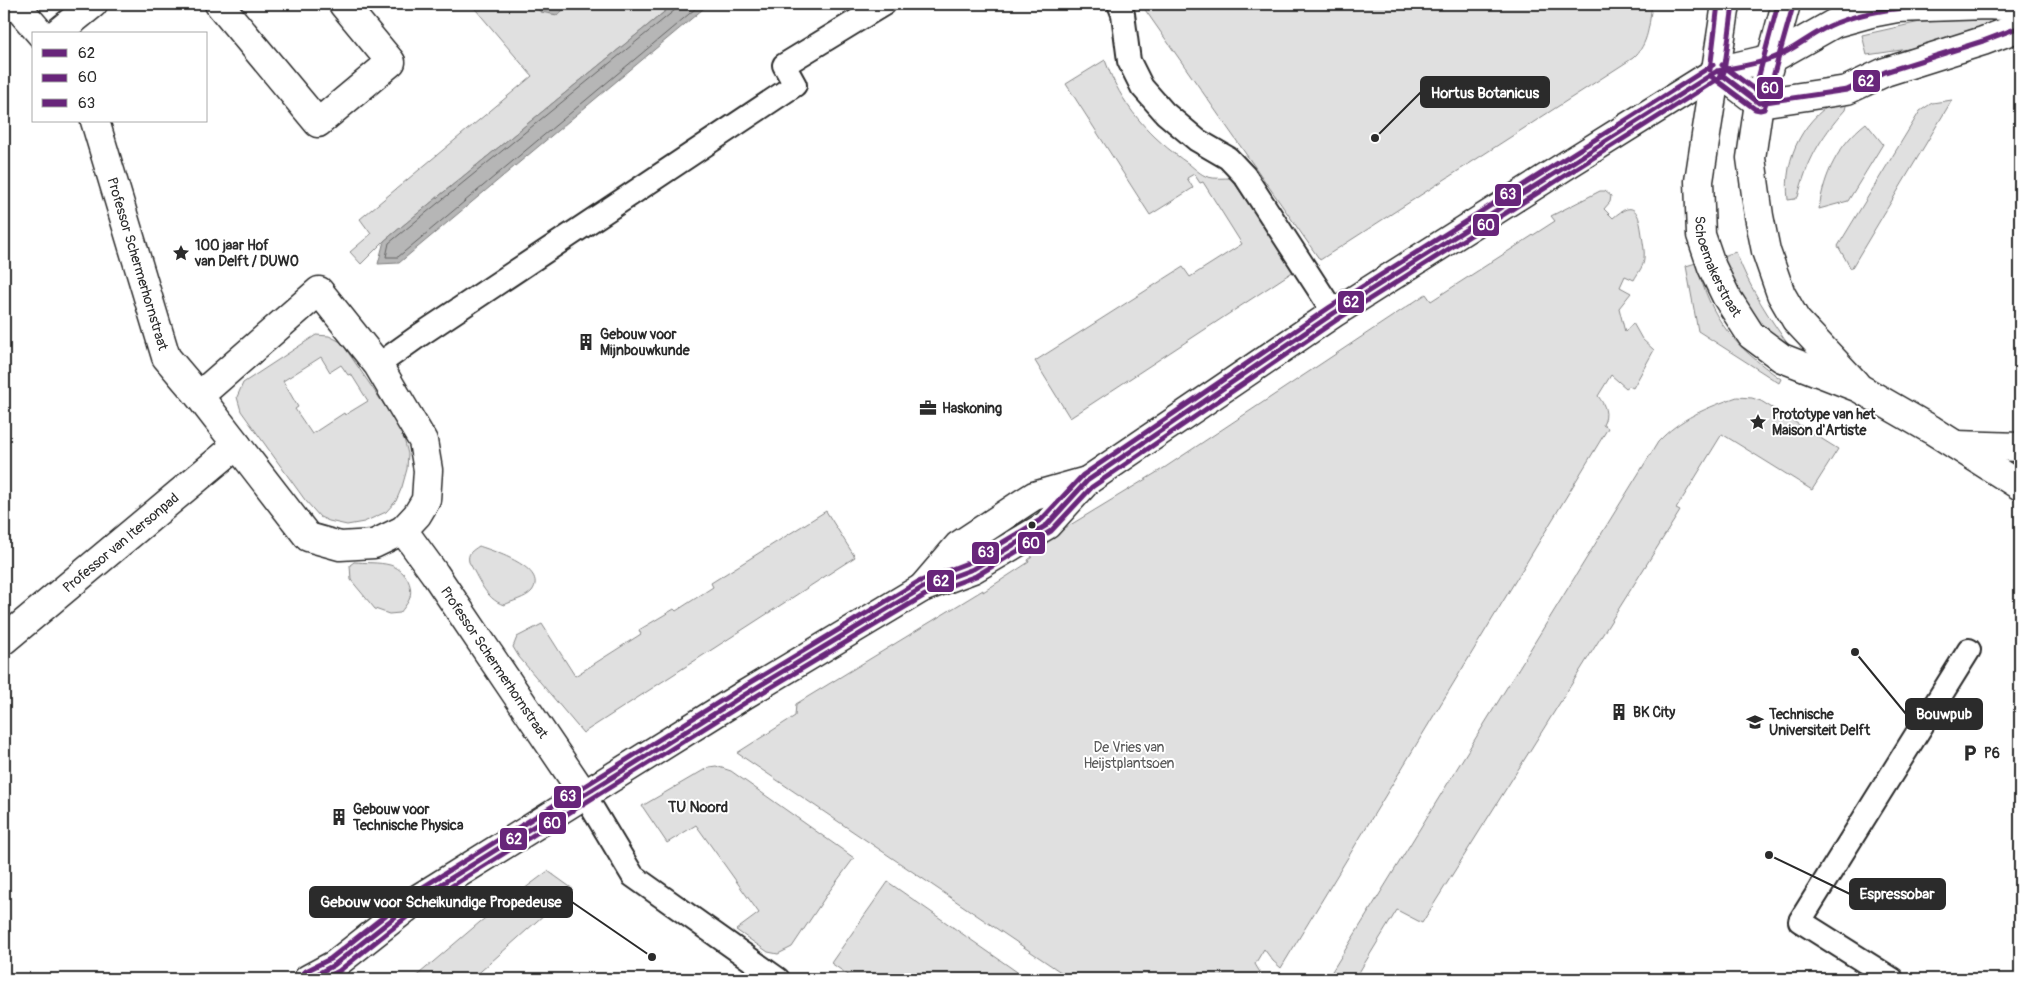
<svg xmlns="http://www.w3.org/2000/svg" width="2024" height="983" viewBox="0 0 2024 983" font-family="Pangolin,sans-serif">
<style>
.green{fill:#e0e0e0;stroke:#868686;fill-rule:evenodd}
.water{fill:#b6b6b6;stroke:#7e7e7e}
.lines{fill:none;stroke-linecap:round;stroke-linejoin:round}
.shore{stroke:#636363;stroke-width:1}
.lane-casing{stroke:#2b2b2b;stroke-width:26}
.street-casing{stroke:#2b2b2b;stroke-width:31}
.secondary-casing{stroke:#2b2b2b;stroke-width:31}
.lane{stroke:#fff;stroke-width:22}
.street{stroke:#fff;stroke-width:28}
.secondary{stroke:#fff;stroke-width:28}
.bus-1-casing{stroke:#fff;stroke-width:9}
.bus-2-casing{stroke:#fff;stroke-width:9}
.bus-3-casing{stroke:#fff;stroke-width:9}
.bus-1{stroke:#68257a;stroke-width:5}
.bus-2{stroke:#68257a;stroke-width:5}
.bus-3{stroke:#68257a;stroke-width:5}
.bus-dot{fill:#2b2b2b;stroke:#fff;stroke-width:2}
.labels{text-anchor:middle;stroke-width:4;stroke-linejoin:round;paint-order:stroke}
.poi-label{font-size:14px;font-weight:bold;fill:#2b2b2b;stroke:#fff;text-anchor:start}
.street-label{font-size:14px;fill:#2b2b2b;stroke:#fff}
.park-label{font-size:14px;fill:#585858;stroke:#fff}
.neighbourhood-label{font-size:15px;font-weight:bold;fill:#2b2b2b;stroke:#fff}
.leader{fill:none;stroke:#2b2b2b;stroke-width:2}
.callout-dot{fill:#2b2b2b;stroke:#fff;stroke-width:2}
.callout{fill:#2b2b2b;stroke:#2b2b2b;stroke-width:2}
.callout-label{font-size:15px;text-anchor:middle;font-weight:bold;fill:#fff}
.line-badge{stroke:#fff;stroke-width:2}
.badge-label{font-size:14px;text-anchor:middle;font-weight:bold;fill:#fff}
</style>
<rect width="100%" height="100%" fill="#fff"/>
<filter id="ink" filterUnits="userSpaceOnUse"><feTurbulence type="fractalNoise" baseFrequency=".02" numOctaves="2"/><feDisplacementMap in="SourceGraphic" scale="10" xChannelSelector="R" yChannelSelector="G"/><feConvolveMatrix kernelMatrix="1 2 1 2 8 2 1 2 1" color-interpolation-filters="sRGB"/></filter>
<g filter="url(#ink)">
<!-- green -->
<path class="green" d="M 471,4 L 674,4 L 384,241 L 361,264 L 350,252 L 371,234 L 360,219 L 532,76 Z
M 1141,4 L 1652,4 C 1649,24 1649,44 1633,58 L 1320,260 Z
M 1969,20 L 2008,20 L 1929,46 L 1867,55 L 1862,35 L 1920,22 Z
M 1105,60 C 1121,105 1149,137 1189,164 C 1194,168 1201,175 1208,177 C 1214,179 1224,178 1231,178 L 1294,271 L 1070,418 L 1035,361 L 1183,267 L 1190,277 L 1242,244 L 1203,182 L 1200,183 L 1194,174 L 1187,178 L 1193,188 L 1150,215 L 1066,84 Z
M 1844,96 L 1846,106 L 1845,110 C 1820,138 1807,161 1798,197 L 1795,199 L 1788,200 C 1783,156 1804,116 1844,96 Z
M 1952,100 L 1851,269 L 1838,246 L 1920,111 L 1932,103 Z
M 1866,123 L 1883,144 L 1848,201 L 1819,209 C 1824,174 1838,145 1866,123 Z
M 1600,191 L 1605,191 L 1611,196 L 1610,202 L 1604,209 L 1613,218 C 1635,198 1639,213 1642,235 C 1643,243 1645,251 1644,259 C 1644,266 1637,274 1634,280 L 1625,276 L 1620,287 L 1631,293 L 1619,308 L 1625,332 L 1633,323 L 1642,339 L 1654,350 L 1633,388 L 1629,386 L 1626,388 L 1611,375 L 1598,396 C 1605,405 1609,414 1603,425 L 1608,428 L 1281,968 L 1273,961 L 1264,949 L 1255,964 L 1264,979 L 1071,979 L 737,753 L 795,716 L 796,704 L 983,590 L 983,592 L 1029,562 L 1028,560 L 1032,557 L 1029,550 L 1164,468 L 1426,294 L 1431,301 L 1555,221 L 1551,216 Z
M 1736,252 C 1749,288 1770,319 1792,350 L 1771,340 L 1745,305 L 1722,256 Z
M 1696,263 C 1712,321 1733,345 1781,379 L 1779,383 L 1698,331 L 1686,266 Z
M 316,335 L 329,336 L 341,342 L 402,431 L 408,454 L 407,469 L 402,487 L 396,501 L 386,512 L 364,522 L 347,525 L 329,521 L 320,517 L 305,500 L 241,411 L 237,397 L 243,383 ZM 321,357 L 330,372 L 341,365 L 348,375 L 351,374 L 368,401 L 345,415 L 344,413 L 312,434 L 295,409 L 298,407 L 283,381 Z
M 1737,397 L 1752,398 L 1761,401 L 1838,449 L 1812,490 L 1722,434 L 1676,509 L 1680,511 L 1422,923 L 1397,910 L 1355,979 L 1342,979 L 1331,973 L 1658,442 C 1679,419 1708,407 1737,397 Z
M 826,511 L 855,557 L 583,733 L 519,657 L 513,647 L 517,637 L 542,624 L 575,676 L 641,634 L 639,630 L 674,609 L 676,611 L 713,587 L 711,583 Z
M 479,546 C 493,551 549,568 532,591 C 526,598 512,601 504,605 C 485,599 478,577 469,562 C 467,553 472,551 479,546 Z
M 354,562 C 365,563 379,562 390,565 C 404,569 415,585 409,600 C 407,604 403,609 400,613 L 389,614 L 375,609 L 351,580 L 350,565 Z
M 716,766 L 731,771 L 854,858 L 828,893 L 792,947 L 778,954 L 768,952 L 736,930 L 759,913 L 696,825 L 667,843 L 642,806 L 709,767 Z
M 548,871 L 573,889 L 472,979 L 413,979 L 480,922 Z
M 888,882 L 1010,967 L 1027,979 L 854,979 L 831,963 Z"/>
<!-- water -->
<path class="water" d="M 530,4 L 568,4 L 566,8 L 557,15 L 541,12 Z
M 674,4 L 709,4 L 399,263 L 378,264 L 384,241 Z"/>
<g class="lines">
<!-- shore -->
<path class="shore" d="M 677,4 L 675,10 L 389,243 L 386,257 L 398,257 L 701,4"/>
<!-- lane casing -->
<g class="lane-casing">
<path id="lane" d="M 1119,4 L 1123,14 L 1129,61 L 1142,87 L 1165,113 L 1197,140 L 1228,158 L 1245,176 L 1334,313
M 378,365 L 420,335 L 795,85 L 784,65 L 884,4
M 585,796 L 633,876 L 778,979
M 1892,979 L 1800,921 L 1969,650"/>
</g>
<!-- street casing -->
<g class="street-casing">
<g id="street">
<path d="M 15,4 L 41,34"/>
<path d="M 219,4 L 318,123 L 391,62 L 343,4"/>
<path d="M 56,34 L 93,4"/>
<path id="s1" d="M 95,121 L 166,357 L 199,396"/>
<path d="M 319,291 L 378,365 L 423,441 L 428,470 L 426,500 L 417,515 L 403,530 L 374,544 L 340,546 L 308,537 L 199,396 Z"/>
<path d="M 1956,445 L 2020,447"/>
<path id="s2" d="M 403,530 L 435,574 L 585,796"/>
<path id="s3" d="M 4,640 L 237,445"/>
</g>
</g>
<!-- secondary casing -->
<g class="secondary-casing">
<g id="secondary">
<path id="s4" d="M 1726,4 L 1699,181 L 1701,235 L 1712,267 L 1726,296 L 1751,335 L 1782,358 L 1859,388 L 1932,430 L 2020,486"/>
<path d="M 1786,4 L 1759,103 L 1751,158 L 1759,216 L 1766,251 L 1781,294 L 1796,320 L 1855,383"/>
<path d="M 1717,71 L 1759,103 L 1847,90 L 1885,72 L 1983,41 L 2020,27"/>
<path d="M 922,588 L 958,546 L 1023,503 L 1034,496 L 1087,481"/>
<path d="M 308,979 L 334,965 L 419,898 L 744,695 L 922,588 L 973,569 L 1047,525 L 1087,481 L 1334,313 L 1565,166 L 1717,71 L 1773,58 L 1835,23 L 1871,13 L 1897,8 L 1987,5 L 2020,7"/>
</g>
</g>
<!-- lane -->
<use href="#lane" class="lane"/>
<!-- street -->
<use href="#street" class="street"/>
<!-- secondary -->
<use href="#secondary" class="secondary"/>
<!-- bus-1 casing -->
<g class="bus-1-casing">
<path id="bus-1" d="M 1717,71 L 1759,103 L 1847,90 L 1885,72 L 1983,41 L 2020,27
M 308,979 L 334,965 L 419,898 L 744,695 L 922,588 L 973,569 L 1047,525 L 1087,481 L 1334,313 L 1717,71 C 1735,67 1755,65 1773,58 C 1795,50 1813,32 1836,23 C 1889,2 1963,4 2020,7"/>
</g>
<!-- bus-2 casing -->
<g class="bus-2-casing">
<path id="bus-2" d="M 1724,72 L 1733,5
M 1712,77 L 1755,109 L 1760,110 L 1764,109 L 1793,6
M 323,979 L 339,971 L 423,904 L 748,701 L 925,595 L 976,576 L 1051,531 L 1092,487 L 1338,319 L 1721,77"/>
</g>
<!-- bus-3 casing -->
<g class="bus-3-casing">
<path id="bus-3" d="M 1722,65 L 1755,90 L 1778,4
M 1710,70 L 1718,4
M 304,972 L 330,959 L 415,892 L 740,689 L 918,582 L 970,562 L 1042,519 L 1083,475 L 1330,307 L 1713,65"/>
</g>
<!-- bus-1 -->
<use href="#bus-1" class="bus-1"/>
<!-- bus-2 -->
<use href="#bus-2" class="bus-2"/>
<!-- bus-3 -->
<use href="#bus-3" class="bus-3"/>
</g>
</g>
<!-- icons -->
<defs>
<g id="sight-bare" transform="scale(1.35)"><path d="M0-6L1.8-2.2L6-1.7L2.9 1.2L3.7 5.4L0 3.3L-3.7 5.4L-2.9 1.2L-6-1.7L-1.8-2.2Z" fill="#2b2b2b" stroke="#fff" stroke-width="2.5" paint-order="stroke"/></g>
<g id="building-bare" transform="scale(1.35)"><path d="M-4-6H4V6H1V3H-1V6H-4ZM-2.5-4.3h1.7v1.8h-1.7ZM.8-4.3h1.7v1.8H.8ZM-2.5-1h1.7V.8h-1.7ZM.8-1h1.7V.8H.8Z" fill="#2b2b2b" stroke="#fff" stroke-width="2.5" paint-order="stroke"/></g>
<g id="office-bare" transform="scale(1.35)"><path d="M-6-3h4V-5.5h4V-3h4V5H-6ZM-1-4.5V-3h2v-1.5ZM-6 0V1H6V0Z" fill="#2b2b2b" stroke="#fff" stroke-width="2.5" paint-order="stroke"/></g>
<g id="university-bare" transform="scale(1.35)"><path d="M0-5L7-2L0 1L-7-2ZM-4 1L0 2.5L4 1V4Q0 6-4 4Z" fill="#2b2b2b" stroke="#fff" stroke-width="2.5" paint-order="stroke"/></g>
<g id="parking-bare" transform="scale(1.35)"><path d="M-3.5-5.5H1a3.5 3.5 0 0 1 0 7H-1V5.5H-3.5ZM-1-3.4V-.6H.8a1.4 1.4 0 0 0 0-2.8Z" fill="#2b2b2b" stroke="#fff" stroke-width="2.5" paint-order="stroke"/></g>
</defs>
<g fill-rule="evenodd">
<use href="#sight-bare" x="181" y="253"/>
<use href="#building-bare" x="586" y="342"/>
<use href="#office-bare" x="928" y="408"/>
<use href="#sight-bare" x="1758" y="422"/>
<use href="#building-bare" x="1619" y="712"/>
<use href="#university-bare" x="1755" y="722"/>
<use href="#parking-bare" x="1970" y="753"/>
<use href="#building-bare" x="339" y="817"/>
</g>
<!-- markers -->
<circle class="bus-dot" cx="1032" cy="525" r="4.5"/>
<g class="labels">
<!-- poi labels -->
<g class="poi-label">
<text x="195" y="250">100 jaar Hof<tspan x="195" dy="16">van Delft / DUWO</tspan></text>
<text x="600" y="339">Gebouw voor<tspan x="600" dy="16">Mijnbouwkunde</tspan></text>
<text x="942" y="413">Haskoning</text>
<text x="1772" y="419">Prototype van het<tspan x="1772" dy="16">Maison d'Artiste</tspan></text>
<text x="1633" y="717">BK City</text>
<text x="1769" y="719">Technische<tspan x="1769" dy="16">Universiteit Delft</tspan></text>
<text x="1984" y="758">P6</text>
<text x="353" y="814">Gebouw voor<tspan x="353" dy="16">Technische Physica</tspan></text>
</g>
<!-- street labels -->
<g class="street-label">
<text dy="5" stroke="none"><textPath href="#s1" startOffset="149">Professor Schermerhornstraat</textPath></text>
<text dy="5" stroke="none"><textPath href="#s4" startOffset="268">Schoemakerstraat</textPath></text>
<text dy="5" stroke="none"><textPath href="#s3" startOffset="152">Professor van Itersonpad</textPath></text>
<text dy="5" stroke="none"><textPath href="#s2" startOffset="161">Professor Schermerhornstraat</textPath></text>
</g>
<!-- park labels -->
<g class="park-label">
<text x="1129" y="752">De Vries van<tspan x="1129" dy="16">Heijstplantsoen</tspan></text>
</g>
<!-- neighbourhood labels -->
<g class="neighbourhood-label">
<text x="698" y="812">TU Noord</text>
</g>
</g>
<!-- callouts -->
<path class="leader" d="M1375 138L1421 92M1855 652L1906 714M1769 855L1850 894M652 957L572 902"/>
<g class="callout-dot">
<circle cx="1375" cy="138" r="5"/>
<circle cx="1855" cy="652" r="5"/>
<circle cx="1769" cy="855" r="5"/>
<circle cx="652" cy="957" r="5"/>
</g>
<g class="callout">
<rect x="1421" y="77" width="128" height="30" rx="5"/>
<rect x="1906" y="699" width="76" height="30" rx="5"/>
<rect x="1850" y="879" width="95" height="30" rx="5"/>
<rect x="310" y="887" width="262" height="30" rx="5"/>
</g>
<g class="callout-label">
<text x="1485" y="98">Hortus Botanicus</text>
<text x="1944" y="719">Bouwpub</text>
<text x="1897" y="899">Espressobar</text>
<text x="441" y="907">Gebouw voor Scheikundige Propedeuse</text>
</g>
<g class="line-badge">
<rect x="1852" y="69" width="29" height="24" rx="5" fill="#68257a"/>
<rect x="1756" y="76" width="28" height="24" rx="5" fill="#68257a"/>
<rect x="1494" y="183" width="28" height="24" rx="5" fill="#68257a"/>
<rect x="1472" y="213" width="28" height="24" rx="5" fill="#68257a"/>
<rect x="1337" y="290" width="28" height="24" rx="5" fill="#68257a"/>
<rect x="1017" y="531" width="29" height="24" rx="5" fill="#68257a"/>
<rect x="971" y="541" width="29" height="24" rx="5" fill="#68257a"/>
<rect x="926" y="569" width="29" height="24" rx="5" fill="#68257a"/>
<rect x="553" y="785" width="29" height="24" rx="5" fill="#68257a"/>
<rect x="538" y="811" width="29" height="24" rx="5" fill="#68257a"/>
<rect x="499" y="827" width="29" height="24" rx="5" fill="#68257a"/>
</g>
<g class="badge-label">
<text x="1866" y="86">62</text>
<text x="1770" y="93">60</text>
<text x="1508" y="199">63</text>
<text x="1486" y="230">60</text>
<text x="1351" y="307">62</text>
<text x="1031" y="548">60</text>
<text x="986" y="557">63</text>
<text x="941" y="586">62</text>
<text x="568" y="801">63</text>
<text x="552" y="828">60</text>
<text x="514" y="844">62</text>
</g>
<!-- margin -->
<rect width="2024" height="983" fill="none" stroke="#fff" stroke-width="20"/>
<rect x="10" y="10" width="2004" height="963" fill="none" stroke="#2b2b2b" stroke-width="2" filter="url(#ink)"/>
<!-- legend -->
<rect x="32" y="32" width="175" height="90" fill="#ffffff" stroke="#aaaaaa"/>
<rect x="42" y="49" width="25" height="8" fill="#68257a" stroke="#aaaaaa"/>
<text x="78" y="58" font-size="15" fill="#2b2b2b">62</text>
<rect x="42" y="74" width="25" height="8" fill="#68257a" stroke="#aaaaaa"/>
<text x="78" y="82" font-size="15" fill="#2b2b2b">60</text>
<rect x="42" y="99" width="25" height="8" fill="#68257a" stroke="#aaaaaa"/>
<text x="78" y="108" font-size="15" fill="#2b2b2b">63</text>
</svg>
